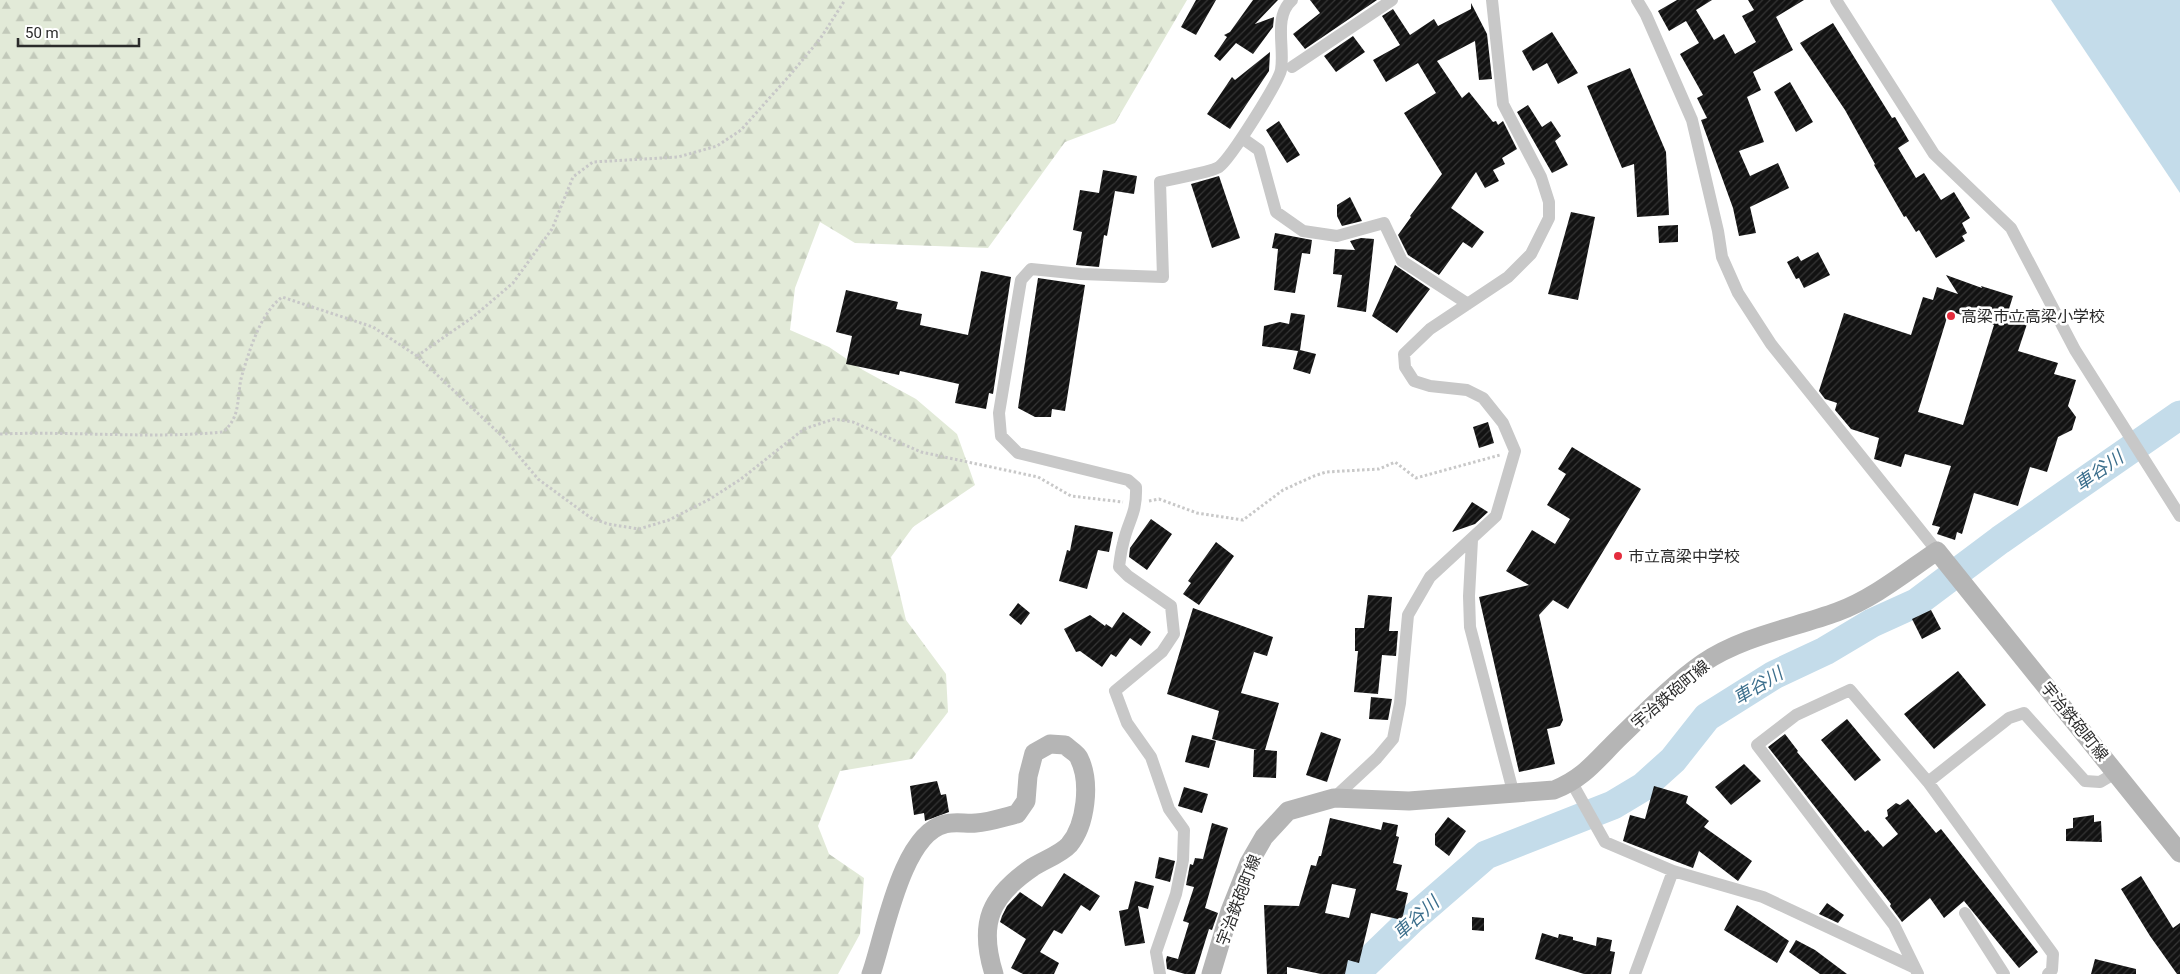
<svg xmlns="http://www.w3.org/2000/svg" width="2180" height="974" viewBox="0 0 2180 974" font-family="Roboto,'Noto Sans JP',sans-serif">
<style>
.forest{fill:url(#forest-firs)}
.water{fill:#c4dcea}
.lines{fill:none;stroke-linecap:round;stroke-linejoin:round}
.river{stroke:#c4dcea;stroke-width:29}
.building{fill:url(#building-hatch);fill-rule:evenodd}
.path{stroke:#c8c8c8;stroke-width:3;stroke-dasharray:2.5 2.5;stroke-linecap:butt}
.street{stroke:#c8c8c8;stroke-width:12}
.secondary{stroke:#b5b5b5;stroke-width:19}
.poi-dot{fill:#e42c3d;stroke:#fff;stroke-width:2}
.labels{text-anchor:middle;stroke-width:5;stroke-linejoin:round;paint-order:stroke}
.poi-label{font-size:16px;fill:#2b2b2b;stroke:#fff;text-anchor:start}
.street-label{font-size:16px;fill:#2b2b2b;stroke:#fff}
.water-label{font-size:18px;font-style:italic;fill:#3b6e8c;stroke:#fff}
</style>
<defs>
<pattern id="forest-firs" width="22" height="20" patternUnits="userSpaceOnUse" patternTransform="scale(1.25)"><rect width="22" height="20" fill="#e2ead8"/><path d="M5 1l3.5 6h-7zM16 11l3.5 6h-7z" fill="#c2c9ba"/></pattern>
<pattern id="building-hatch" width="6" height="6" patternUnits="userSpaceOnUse" patternTransform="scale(1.25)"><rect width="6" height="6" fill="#121212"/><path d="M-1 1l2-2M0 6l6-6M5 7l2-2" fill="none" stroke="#353535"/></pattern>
</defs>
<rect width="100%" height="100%" fill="#fff"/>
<!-- forest -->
<path class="forest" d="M 0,0 L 1187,0 L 1115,123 L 1065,142 L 988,248 L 855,243 L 820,222 L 795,288 L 790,330 L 829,347 L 863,370 L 916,399 L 957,434 L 975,485 L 913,527 L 891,557 L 906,620 L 946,674 L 948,712 L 912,759 L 840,771 L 818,826 L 829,854 L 864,878 L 860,934 L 838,974 L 0,974 Z"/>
<!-- water -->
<path class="water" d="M 2051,0 L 2180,0 L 2180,193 Z"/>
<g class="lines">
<!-- river -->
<path class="river" d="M 1355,974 L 1411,920 L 1486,855 L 1613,805 L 1643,787 L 1673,760 L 1707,717 L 1774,675 L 1825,651 L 1872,623 L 1916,603 L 2000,540 L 2180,415"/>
</g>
<!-- building -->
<path class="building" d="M 1196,0 L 1216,0 L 1196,35 L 1181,27 Z
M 1253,0 L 1278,0 L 1255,24 L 1274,17 L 1273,27 L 1253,54 L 1236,43 L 1220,61 L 1214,56 L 1227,37 L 1224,35 L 1230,32 Z
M 1310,0 L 1377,0 L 1305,49 L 1293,34 L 1320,13 Z
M 1677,0 L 1712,0 L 1696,10 L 1714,40 L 1724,34 L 1735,54 L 1756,42 L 1742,16 L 1754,10 L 1748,0 L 1804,0 L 1776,17 L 1793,50 L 1753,72 L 1761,90 L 1747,97 L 1764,142 L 1739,151 L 1750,176 L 1778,163 L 1789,188 L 1750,207 L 1756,233 L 1739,236 L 1733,208 L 1701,120 L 1707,118 L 1697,98 L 1703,95 L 1680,54 L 1699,43 L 1686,21 L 1669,31 L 1658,11 Z
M 1471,3 L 1487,34 L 1492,79 L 1479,80 L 1475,41 L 1437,61 L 1462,98 L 1469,92 L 1493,122 L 1496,121 L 1498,125 L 1503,121 L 1517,149 L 1502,158 L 1505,164 L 1493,170 L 1499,181 L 1485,188 L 1476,172 L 1451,208 L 1484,232 L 1472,248 L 1463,242 L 1439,275 L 1408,255 L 1398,235 L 1411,217 L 1410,216 L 1442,174 L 1404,113 L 1436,93 L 1418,63 L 1386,82 L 1373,60 L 1400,45 L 1382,16 L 1393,9 L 1410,35 L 1434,19 L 1438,26 L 1471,9 Z
M 1833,23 L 1892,118 L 1895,117 L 1909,141 L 1898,148 L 1916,178 L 1924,173 L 1941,200 L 1954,192 L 1970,218 L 1962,223 L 1967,233 L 1962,236 L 1965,241 L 1936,258 L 1919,230 L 1916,232 L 1906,216 L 1904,217 L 1874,165 L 1875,164 L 1845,110 L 1800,43 Z
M 1552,32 L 1578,73 L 1558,84 L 1547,63 L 1533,71 L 1522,51 Z
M 1353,36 L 1365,52 L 1336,72 L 1324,56 Z
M 1270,52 L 1269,71 L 1230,129 L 1207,114 L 1232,77 L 1235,80 Z
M 1630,68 L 1666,152 L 1669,215 L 1637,217 L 1634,164 L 1622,168 L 1587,86 Z
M 1790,82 L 1813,122 L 1796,132 L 1774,92 Z
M 1528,105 L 1542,127 L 1551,121 L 1561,136 L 1555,141 L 1568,165 L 1552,173 L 1517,112 Z
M 1279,121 L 1300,155 L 1287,163 L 1266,130 Z
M 1103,170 L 1137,176 L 1134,194 L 1115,191 L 1107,236 L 1104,235 L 1099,267 L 1076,265 L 1082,232 L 1073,230 L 1080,190 L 1099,193 Z
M 1219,176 L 1240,238 L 1212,248 L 1191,184 Z
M 1350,197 L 1362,221 L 1342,226 L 1337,216 L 1337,205 Z
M 1571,212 L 1595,217 L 1578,300 L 1548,294 Z
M 1678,225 L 1678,242 L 1659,243 L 1658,226 Z
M 1275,233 L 1312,240 L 1310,254 L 1302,253 L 1295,293 L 1274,290 L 1278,249 L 1272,248 Z
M 1361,238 L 1374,239 L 1366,312 L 1337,307 L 1342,275 L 1333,274 L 1335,249 L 1355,250 L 1350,241 Z
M 1818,252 L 1830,275 L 1804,288 L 1799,278 L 1796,279 L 1787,262 L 1798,256 L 1801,261 Z
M 1395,265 L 1430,289 L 1397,333 L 1372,316 Z
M 981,271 L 1011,277 L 993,394 L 989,393 L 986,409 L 955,403 L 959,384 L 900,371 L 899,375 L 846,364 L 852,336 L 836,332 L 846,290 L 898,302 L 896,309 L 922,314 L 920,325 L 968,335 Z
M 1946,275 L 1982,288 L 1981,286 L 2013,296 L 2008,312 L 2029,318 L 2018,351 L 2058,363 L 2054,374 L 2076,380 L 2068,406 L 2076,417 L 2072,430 L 2058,437 L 2047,472 L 2030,467 L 2018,506 L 1974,493 L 1962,534 L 1957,532 L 1955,540 L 1937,534 L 1940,527 L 1932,525 L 1951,466 L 1905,454 L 1901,467 L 1874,459 L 1879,438 L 1851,429 L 1835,410 L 1837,403 L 1825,399 L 1819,391 L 1844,313 L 1911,335 L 1923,297 L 1933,300 L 1937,287 L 1958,294 ZM 1949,311 L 1994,325 L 1963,425 L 1918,412 Z
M 1038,278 L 1085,285 L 1065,411 L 1052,409 L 1051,417 L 1035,417 L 1018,408 Z
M 1291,313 L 1305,315 L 1300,350 L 1316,354 L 1310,374 L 1293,369 L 1298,351 L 1262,346 L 1264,326 L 1280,322 L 1289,324 Z
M 1488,422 L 1494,443 L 1479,448 L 1473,427 Z
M 1572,447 L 1641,489 L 1568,609 L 1553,600 L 1539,615 L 1563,720 L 1560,726 L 1547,729 L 1555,764 L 1519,772 L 1479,597 L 1529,585 L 1506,571 L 1532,530 L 1555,544 L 1570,519 L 1547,505 L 1566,474 L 1558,469 Z
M 1472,502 L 1488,512 L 1475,524 L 1452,532 Z
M 1151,519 L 1172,534 L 1147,570 L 1129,557 L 1130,548 Z
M 1075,525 L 1113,532 L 1109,552 L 1098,550 L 1087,589 L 1059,581 L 1067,550 L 1070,551 Z
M 1216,542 L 1234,556 L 1199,605 L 1183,594 L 1191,583 L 1188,581 Z
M 1368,595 L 1392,597 L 1389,631 L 1398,631 L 1396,656 L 1382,655 L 1378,694 L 1354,692 L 1358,651 L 1355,651 L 1355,628 L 1364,628 Z
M 1018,603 L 1030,613 L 1021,625 L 1009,615 Z
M 1193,608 L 1273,637 L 1267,656 L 1254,652 L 1241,693 L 1279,703 L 1265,750 L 1277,751 L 1276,778 L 1253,777 L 1254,750 L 1257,750 L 1212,739 L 1219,711 L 1167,694 Z
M 1931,610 L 1941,629 L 1922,639 L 1912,619 Z
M 1123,612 L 1151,632 L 1141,646 L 1130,638 L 1116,657 L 1111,654 L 1102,667 L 1080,651 L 1076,652 L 1064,629 L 1090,615 L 1105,626 L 1106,624 L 1112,628 Z
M 1958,671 L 1986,705 L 1934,749 L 1904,714 Z
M 1371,697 L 1392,699 L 1388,720 L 1369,719 Z
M 1847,719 L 1881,760 L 1855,781 L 1821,740 Z
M 1321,732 L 1341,739 L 1327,782 L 1306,775 Z
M 1785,734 L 1798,751 L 1797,752 L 1865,832 L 1868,830 L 1883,847 L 1898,834 L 1885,818 L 1888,816 L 1887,810 L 1896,803 L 1900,805 L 1908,799 L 1936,833 L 1941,829 L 2038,952 L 2019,968 L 1964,901 L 1944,918 L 1930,898 L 1902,922 L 1890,906 L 1891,904 L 1768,747 Z
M 1192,735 L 1216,741 L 1209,768 L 1185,762 Z
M 1744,764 L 1761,781 L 1731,805 L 1715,787 Z
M 937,781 L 941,795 L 946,794 L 949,812 L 925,821 L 924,813 L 914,815 L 910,786 Z
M 1654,786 L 1688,796 L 1686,803 L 1709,821 L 1704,827 L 1752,861 L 1738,881 L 1699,851 L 1693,868 L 1623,841 L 1630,815 L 1645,819 Z
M 1184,787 L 1208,794 L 1202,813 L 1178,806 Z
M 2094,815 L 2094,822 L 2101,821 L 2102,842 L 2066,841 L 2066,829 L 2073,828 L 2073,818 Z
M 1448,817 L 1466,831 L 1449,856 L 1435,845 L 1435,834 Z
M 1330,818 L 1381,830 L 1383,822 L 1398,825 L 1396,836 L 1399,837 L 1393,863 L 1402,865 L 1396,890 L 1408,893 L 1402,920 L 1371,913 L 1359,963 L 1348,960 L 1345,974 L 1321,974 L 1287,967 L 1287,974 L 1267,974 L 1264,905 L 1299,906 L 1311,865 L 1316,866 L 1319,856 L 1321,856 ZM 1332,884 L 1356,889 L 1349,918 L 1325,913 Z
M 1212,823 L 1228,828 L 1205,908 L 1218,913 L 1212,930 L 1209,929 L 1195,974 L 1185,974 L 1167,969 L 1166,960 L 1167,956 L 1178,959 L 1189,923 L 1183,921 L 1194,887 L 1186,885 L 1190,864 L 1193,865 L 1195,858 L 1203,859 Z
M 1159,857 L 1175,861 L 1170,882 L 1155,878 Z
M 1064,873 L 1100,896 L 1090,911 L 1081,905 L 1062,934 L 1054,930 L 1040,952 L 1059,963 L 1054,974 L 1023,974 L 1011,968 L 1026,939 L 1000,922 L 1002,916 L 1007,906 L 1020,892 L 1042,907 Z
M 2141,876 L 2173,928 L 2180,923 L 2180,974 L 2177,974 L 2150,936 L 2121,889 Z
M 1135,881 L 1154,886 L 1148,909 L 1138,906 L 1145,943 L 1125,946 L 1119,911 L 1128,909 Z
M 1827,903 L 1844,915 L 1838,923 L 1819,914 Z
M 1737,905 L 1789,941 L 1777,963 L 1724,930 Z
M 1472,917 L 1484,918 L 1484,931 L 1472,930 Z
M 1542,933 L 1558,938 L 1559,934 L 1573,937 L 1573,940 L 1596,946 L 1597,937 L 1612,940 L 1610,951 L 1615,952 L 1611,974 L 1584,974 L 1535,959 Z
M 1796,940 L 1815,950 L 1847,974 L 1820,974 L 1789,952 Z
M 2095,959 L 2136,969 L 2136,974 L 2091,974 Z"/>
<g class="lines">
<!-- path -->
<path class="path" d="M 417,356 L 473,317 L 513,283 L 552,229 L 573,177 L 593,162 L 678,157 L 717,146 L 741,130 L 790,75 L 820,39 L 845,0
M 0,434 C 75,431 149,439 223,432 C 242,416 236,397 242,375 C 250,349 260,314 282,297 L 373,327 L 417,356 L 503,437 L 538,479 L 591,518 L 608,524 L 639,529 L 669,520 L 710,499 L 741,479 L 804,429 L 834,419 L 853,422 L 921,452 L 1038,477 L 1071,496 L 1123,502
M 1149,501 L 1159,499 L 1197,513 L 1243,520 L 1283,490 L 1314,476 L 1326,472 L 1379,469 L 1395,462 L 1416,478 L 1500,455"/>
<!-- street -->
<path class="street" d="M 1637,0 L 1646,15 L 1692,120 L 1718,231 L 1722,257 L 1738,293 L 1771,344 L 1937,551
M 1836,0 L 1934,154 L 2011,228 L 2075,350 L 2180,516
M 1292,67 L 1392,0
M 1242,138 L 1259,150 L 1276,212 L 1303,231 L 1337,236 L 1384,223 L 1402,261 L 1468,304
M 1472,540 L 1469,596 L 1470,627 L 1514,795
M 1928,782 L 2009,718 L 2024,713 L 2085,781 L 2100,782 L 2117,772
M 1572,783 L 1605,842 L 1673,871 L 1763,897 L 1913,967
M 1334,798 L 1377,758 L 1393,739 L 1400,703 L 1408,615 L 1430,577 L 1496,516 L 1515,451 L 1503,423 L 1483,398 L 1467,390 L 1430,386 L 1414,381 L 1405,367 L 1404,354 L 1430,329 L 1508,277 L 1531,254 L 1549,218 L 1549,202 L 1541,177 L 1503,104 L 1492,0
M 1965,913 L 2004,974
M 1160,974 L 1156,952 L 1176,894 L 1183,860 L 1184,830 L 1169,809 L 1151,757 L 1127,723 L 1115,691 L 1162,652 L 1174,634 L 1171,606 L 1128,576 L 1119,567 C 1120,559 1121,551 1123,544 C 1128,520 1137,515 1136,487 L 1128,480 L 1018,453 L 1001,436 L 999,413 L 1021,280 L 1031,269 L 1081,274 L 1163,277 L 1160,182 C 1171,179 1212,172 1219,167 C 1231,158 1278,83 1281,70 C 1285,47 1273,17 1292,0
M 1635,974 L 1673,871
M 1918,974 L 1894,925 L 1757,745 L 1796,715 L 1850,690 L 1928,782 L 2053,954 L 2052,970 L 2048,974"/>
<!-- secondary -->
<path class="secondary" d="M 871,974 C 884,938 901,834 945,824 C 955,821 966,824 976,823 C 990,822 1004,817 1017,814 L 1026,801 L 1028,776 L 1034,753 L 1050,744 L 1065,745 C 1069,749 1077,753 1079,758 C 1091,782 1086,825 1069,845 C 1061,854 1044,860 1033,867 C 990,896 978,923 994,974
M 1211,974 L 1230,911 L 1249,863 L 1264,837 L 1288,811 L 1334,798 L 1409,801 L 1554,790 C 1585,778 1598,758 1621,736 C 1647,711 1673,684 1703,663 C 1743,636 1793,628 1837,612 C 1873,599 1906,572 1937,551 L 2180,853"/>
</g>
<!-- markers -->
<g class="poi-dot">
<circle cx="1951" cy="316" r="5"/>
<circle cx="1618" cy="556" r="5"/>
</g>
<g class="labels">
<!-- poi labels -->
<g class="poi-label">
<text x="1961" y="322">高梁市立高梁小学校</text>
<text x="1628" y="562">市立高梁中学校</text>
</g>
<!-- street labels -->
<g class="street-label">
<text transform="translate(1670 694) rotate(-40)" y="6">宇治鉄砲町線</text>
<text transform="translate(2075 721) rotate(51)" y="6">宇治鉄砲町線</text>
<text transform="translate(1238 900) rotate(-69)" y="6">宇治鉄砲町線</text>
</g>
<!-- water labels -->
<g class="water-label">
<text transform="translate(2099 471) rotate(-35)" y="6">車谷川</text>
<text transform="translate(1758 686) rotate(-31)" y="6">車谷川</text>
<text transform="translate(1416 918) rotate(-42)" y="6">車谷川</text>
</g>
</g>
<!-- scale -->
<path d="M18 38v8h121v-8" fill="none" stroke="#2b2b2b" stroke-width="2.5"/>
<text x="25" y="38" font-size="15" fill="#2b2b2b" stroke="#ffffff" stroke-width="4" paint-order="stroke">50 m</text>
</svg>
